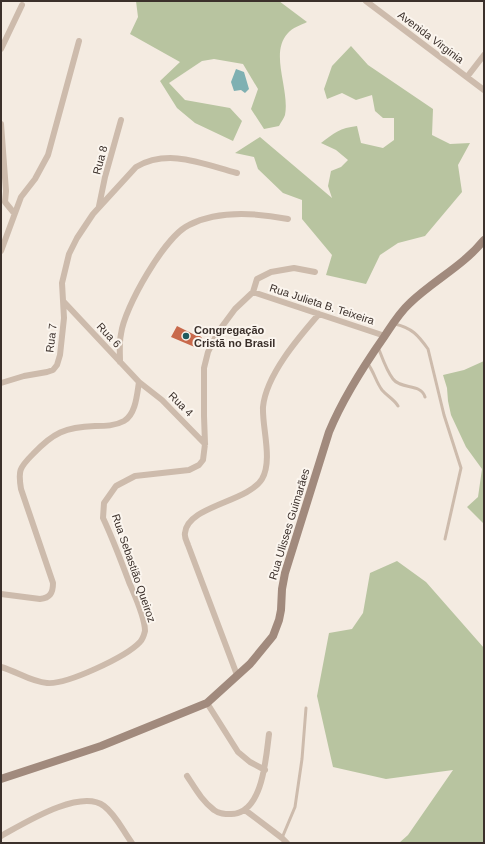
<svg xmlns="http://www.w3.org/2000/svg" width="485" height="844" viewBox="0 0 485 844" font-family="Arial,sans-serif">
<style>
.green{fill:#b8c4a0}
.water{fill:#7fb0b2}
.building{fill:#c8694b}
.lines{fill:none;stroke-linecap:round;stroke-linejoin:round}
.lane{stroke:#cdbbac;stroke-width:3}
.street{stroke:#cdbbac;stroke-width:6}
.secondary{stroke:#a18a7d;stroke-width:8}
.poi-dot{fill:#1f5a5e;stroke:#fbf5ee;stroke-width:1.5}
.labels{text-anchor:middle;stroke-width:4;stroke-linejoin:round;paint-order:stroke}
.street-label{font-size:11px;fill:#3b302b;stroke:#fbf5ee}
.poi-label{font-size:11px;font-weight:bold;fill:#3b302b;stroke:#fbf5ee;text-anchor:start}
</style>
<rect width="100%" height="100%" fill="#f4ebe1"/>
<!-- green -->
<path class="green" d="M 136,1 L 279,1 L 307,22 C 301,25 292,28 288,33 C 269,53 290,89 285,115 C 284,118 281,122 279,126 L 264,129 L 251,109 L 258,89 L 243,64 L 214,59 L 202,61 L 169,83 L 185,100 L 230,108 L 242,121 L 233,141 L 195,123 L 177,108 L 160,81 L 180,62 L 130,34 L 138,17 Z
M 351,46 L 368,65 L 433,109 L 432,135 L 450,144 L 470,143 L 458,165 L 462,192 L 425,236 L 398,243 L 380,255 L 366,284 L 326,275 L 332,255 L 302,219 L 302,200 L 283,193 L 258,169 L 254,157 L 235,153 L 260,137 L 332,198 L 328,186 L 331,171 L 341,167 L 348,160 L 336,150 L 321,143 C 334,133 340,128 357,126 L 361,143 L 383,148 L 394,140 L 394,118 L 383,118 L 375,111 L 372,95 L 356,100 L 342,93 L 327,99 L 324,89 L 332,66 Z
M 484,361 L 484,524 L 467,507 L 478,497 L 482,469 L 466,447 L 451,415 L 448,401 L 447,388 L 443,375 L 464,370 Z
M 397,561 L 426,582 L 484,648 L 484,843 L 399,843 L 408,835 L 453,770 L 386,779 L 333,767 L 317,696 L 329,633 L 352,629 L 363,613 L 370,573 Z"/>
<!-- water -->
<path class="water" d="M 236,69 L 244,72 L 249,89 L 245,93 L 241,90 L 234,91 L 231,82 Z"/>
<!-- building -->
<path class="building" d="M 177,326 L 197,336 L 198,334 L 202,338 L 197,348 L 171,337 Z"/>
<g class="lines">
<!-- lane -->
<path class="lane" d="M 395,324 C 412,328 418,335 428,349 L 444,415 L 461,468 L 445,539
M 378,347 C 382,357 386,370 393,379 C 401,390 421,383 425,397
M 368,364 C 374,372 376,382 382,390 C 387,396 394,399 398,406
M 282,838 L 295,807 L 302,759 L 306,708"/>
<!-- street -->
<path class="street" d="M 366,1 L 484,90
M 1,49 L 22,5
M 467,77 L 484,55
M 1,124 L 6,191 L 5,202 L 14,213
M 99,206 L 105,177 L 121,120
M 1,251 L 21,197 L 35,179 L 48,155 L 79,41
M 253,292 L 385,336
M 64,302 L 139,382 L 162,400 L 205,444
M 120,362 C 120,353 119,343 121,334 C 124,308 165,236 189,225 C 218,210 257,213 288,219
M 1,383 L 24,376 L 47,372 L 53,370 L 57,365 L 60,355 L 64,318 L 62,283 L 69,254 L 77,238 L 93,214 L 136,167 C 169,148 203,164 237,173
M 1,594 L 40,599 C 50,598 53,593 53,583 L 21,489 C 18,471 19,468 33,454 C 53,433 65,427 95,426 C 105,426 115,426 124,421 C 136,414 137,394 139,382
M 1,667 C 16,671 31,682 47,683 C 66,685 126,657 140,642 C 142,640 144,635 145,631 C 145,617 135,596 129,582 C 121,561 113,539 103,518 L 104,503 L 116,486 L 135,476 L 189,470 L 199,465 L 203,460 L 205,444 L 204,416 L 204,368 L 208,352 L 218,332 L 235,309 L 253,292 L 257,279 L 271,272 L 294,268 L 315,272
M 237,675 L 188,545 C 187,542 184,537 185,533 C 187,506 248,502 262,479 C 273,460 262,428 263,407 C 266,375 299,337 319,314
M 207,703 L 238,752 L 250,762 L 265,770
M 187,776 C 195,788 202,801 214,810 C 219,814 225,814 231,814 C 263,814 266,757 269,734
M 245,810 L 282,838 L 287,843
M 1,836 C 23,824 80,788 104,806 C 116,815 123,831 132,843"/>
<!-- secondary -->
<path class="secondary" d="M 1,779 L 101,746 L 207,703 L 250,664 L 273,636 L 279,620 L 281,610 L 282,589 L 285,573 L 329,432 C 343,398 363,367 384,337 C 392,325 399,313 410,303 C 434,280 463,266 484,240"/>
</g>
<!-- markers -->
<circle class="poi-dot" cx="186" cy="336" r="4"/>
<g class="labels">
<!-- street labels -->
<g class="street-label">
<text transform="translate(431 37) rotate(37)" y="4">Avenida Virginia</text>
<text transform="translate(100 160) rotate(-75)" y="4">Rua 8</text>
<text transform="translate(322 304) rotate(18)" y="4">Rua Julieta B. Teixeira</text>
<text transform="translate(109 335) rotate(47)" y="4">Rua 6</text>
<text transform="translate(51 338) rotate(-83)" y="4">Rua 7</text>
<text transform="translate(181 404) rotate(45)" y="4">Rua 4</text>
<text transform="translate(289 524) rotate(-73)" y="4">Rua Ulisses Guimarães</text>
<text transform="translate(134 568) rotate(71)" y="4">Rua Sebastião Queiroz</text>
</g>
<!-- poi labels -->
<g class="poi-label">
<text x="194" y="334">Congregação<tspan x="194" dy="13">Cristã no Brasil</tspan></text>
</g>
</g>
<!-- border -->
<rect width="485" height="844" fill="none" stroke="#3b302b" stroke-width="4"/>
</svg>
